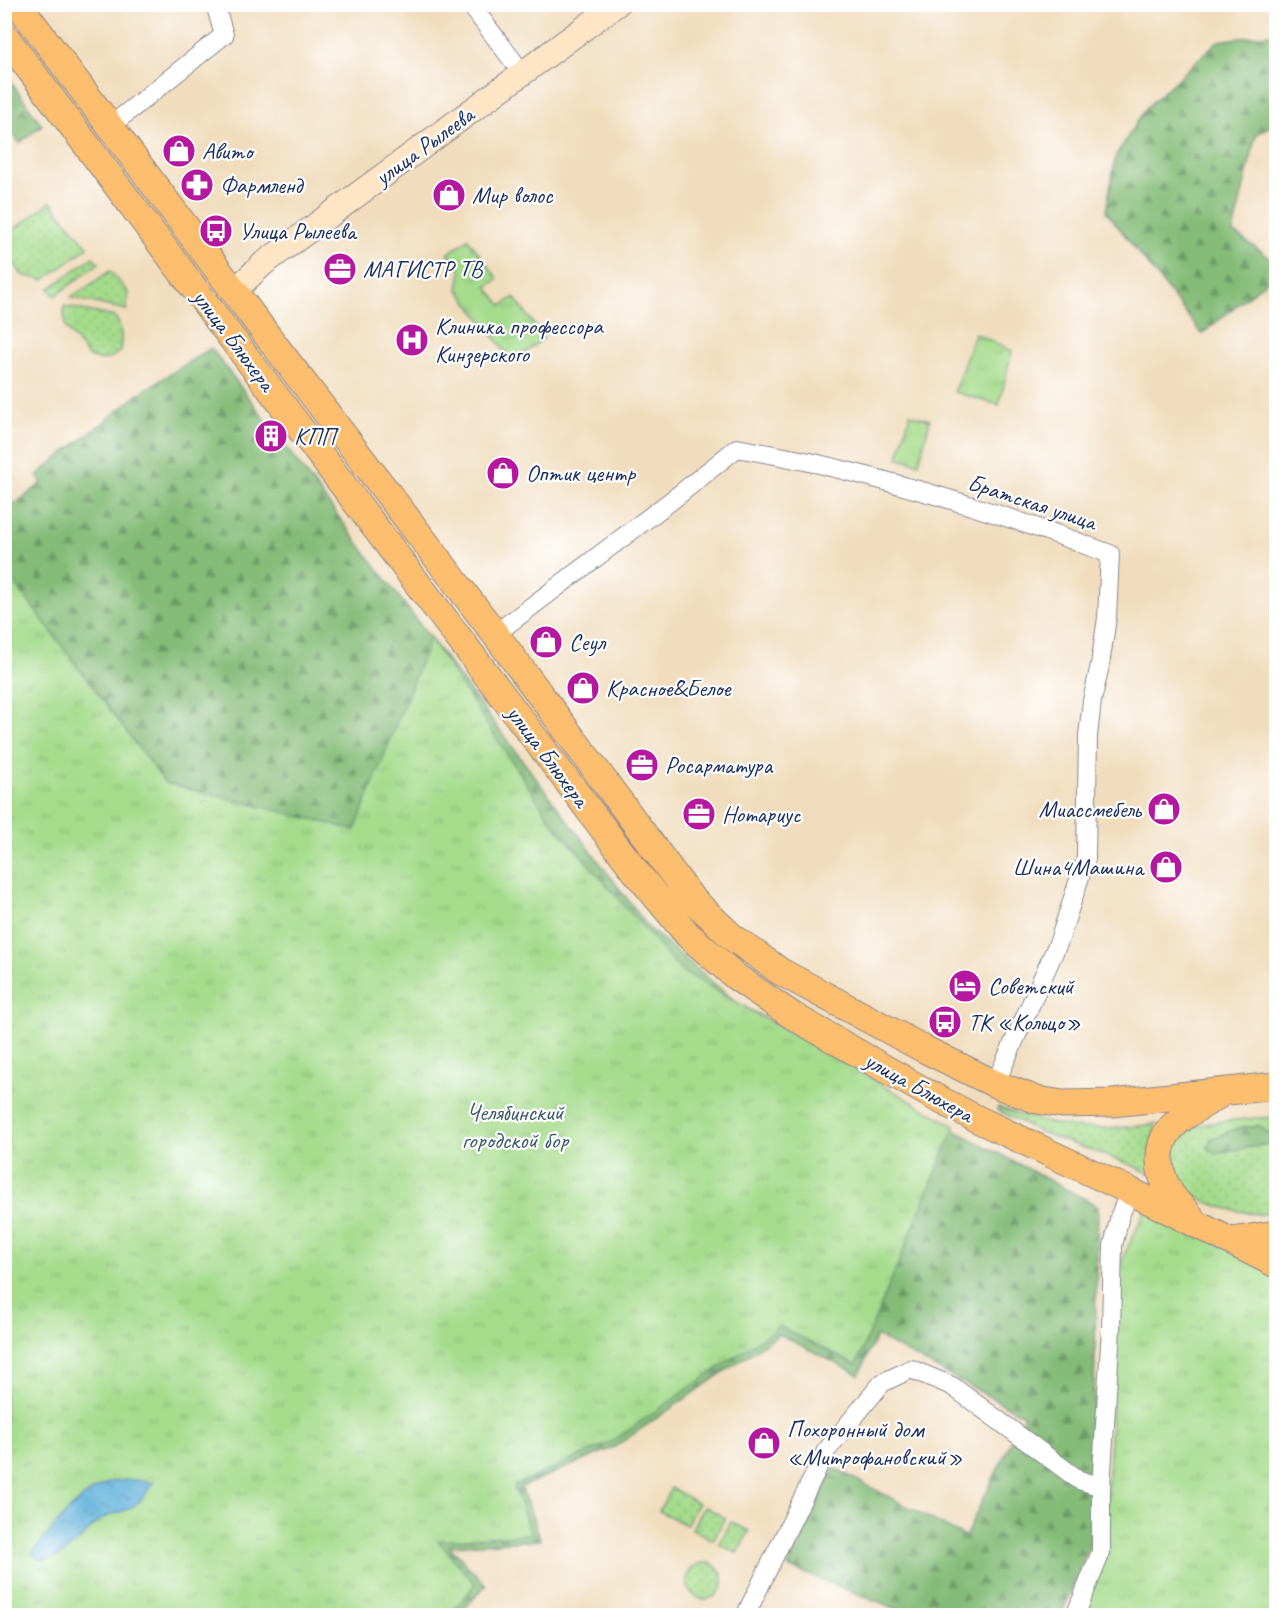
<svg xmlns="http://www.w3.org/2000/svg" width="1281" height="1620" viewBox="0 0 1281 1620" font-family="Caveat,sans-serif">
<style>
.grass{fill:url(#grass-dots);stroke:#608574;stroke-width:1.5}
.forest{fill:url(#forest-firs);stroke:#50756a;stroke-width:1.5}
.park{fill:url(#park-tufts);stroke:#608574;stroke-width:1.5}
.water{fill:url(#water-ripples);stroke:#3e709d;stroke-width:1.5}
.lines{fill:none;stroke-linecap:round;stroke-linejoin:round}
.street-casing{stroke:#86868e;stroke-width:20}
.secondary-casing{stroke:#86868e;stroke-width:26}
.primary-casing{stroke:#86868e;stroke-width:29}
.street{stroke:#fff;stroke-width:18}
.secondary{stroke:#fde5c5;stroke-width:24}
.primary{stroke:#fbbd6e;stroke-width:27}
.labels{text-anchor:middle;stroke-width:4.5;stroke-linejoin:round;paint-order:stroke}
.street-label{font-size:24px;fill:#1b2f5e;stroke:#fff}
.poi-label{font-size:24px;fill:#1b2f5e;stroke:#fff;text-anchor:start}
.park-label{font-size:24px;fill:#3e5a69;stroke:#fff}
</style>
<defs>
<pattern id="grass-dots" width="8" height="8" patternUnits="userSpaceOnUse" patternTransform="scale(1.5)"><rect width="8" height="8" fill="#a5db8b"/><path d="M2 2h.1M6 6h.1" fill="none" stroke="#8dbc7a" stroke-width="1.8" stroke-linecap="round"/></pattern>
<pattern id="forest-firs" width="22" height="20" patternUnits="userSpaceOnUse" patternTransform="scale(1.5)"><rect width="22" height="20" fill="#84bb77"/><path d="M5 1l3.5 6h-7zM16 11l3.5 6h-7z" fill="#6b9865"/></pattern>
<pattern id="park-tufts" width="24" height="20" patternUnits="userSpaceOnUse" patternTransform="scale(1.5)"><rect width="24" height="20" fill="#a5db8b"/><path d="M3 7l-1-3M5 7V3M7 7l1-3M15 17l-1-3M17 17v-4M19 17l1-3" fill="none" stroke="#8dbc7a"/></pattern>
<pattern id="water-ripples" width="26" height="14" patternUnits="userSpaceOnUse" patternTransform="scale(1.5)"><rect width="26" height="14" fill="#61b1dc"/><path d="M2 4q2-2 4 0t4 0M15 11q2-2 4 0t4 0" fill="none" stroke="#4f90b6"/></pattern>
</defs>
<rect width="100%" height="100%" fill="#fff"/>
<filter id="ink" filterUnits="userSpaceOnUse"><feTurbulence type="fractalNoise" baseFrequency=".0167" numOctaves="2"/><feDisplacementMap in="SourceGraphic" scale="12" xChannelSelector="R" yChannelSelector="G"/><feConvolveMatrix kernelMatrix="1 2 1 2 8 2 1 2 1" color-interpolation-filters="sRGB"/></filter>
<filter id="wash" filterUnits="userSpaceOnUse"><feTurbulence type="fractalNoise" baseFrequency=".008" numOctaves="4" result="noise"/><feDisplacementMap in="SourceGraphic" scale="24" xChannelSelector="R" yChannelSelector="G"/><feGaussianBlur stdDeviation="1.35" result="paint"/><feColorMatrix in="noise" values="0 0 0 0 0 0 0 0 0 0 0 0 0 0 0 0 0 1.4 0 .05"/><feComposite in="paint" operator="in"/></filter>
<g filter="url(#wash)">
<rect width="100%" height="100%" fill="#f1ddbd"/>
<!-- grass -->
<path class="grass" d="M 51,202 L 88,247 L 44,280 L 22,275 L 5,249 L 5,236 Z
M 93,257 L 99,263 L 55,296 L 49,289 Z
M 110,271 L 128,292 L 127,310 L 71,298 Z
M 64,306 L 115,317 C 122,326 122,339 120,351 L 109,359 L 98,360 L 89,357 L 65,327 Z
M 998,1107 C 1055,1130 1096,1132 1156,1124 L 1151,1148 L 1151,1174 L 1129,1164 L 1040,1132 L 997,1110 Z
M 1276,1117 L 1276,1214 C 1246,1215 1187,1206 1176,1173 C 1174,1167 1171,1162 1173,1155 C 1175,1145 1180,1134 1190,1129 C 1206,1121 1256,1118 1276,1117 Z
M 671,1488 L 698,1503 L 686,1525 L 659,1511 Z
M 704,1506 L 725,1518 L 713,1540 L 692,1529 Z
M 731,1522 L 749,1531 L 737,1553 L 719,1544 Z
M687 1581a18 18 0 1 1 36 0a18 18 0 1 1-36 0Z"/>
<!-- forest -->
<path class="forest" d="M 1276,33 L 1276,122 L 1256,135 L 1233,232 L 1276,262 L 1276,273 L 1202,334 L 1106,211 L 1116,155 L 1146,108 L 1218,41 Z
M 5,74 L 42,125 L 20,143 L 5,126 Z
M 211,348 L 649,928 L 735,1001 L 958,1132 L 1098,1206 L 1091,1542 L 1061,1615 L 913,1615 L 788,1567 L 834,1468 L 965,1537 L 1024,1415 L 876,1336 L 859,1375 L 779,1334 L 613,1448 L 521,1487 L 541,1540 L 449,1546 L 486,1585 L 459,1615 L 5,1616 L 5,503 L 9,499 L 15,504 L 42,483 L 37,475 L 140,393 Z
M 1260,1126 L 1270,1135 L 1270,1144 L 1214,1153 L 1207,1148 L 1211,1139 L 1238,1128 Z"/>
<!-- park -->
<path class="park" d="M 468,239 L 498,279 L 487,287 L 502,306 L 514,297 L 544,338 L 513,362 L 458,289 L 461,271 L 448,254 Z
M 975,333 L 1012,351 L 999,405 L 954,392 Z
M 910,414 L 930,420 L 919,463 L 898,458 Z
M 4,569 L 165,783 L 355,830 L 430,638 L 552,822 L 681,971 L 955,1126 L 856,1365 L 779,1326 L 611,1442 L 514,1486 L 531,1534 L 438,1541 L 475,1584 L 450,1615 L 5,1615 Z
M 1148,1205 L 1276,1274 L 1276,1615 L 1080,1616 L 1104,1554 L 1119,1266 Z"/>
<!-- water -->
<path class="water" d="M 143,1480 L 153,1483 C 147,1492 139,1505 128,1509 C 120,1513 109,1514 102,1519 C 82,1533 66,1564 38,1559 L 32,1553 C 54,1528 77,1493 111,1482 C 121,1479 133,1480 143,1480 Z"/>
</g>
<g filter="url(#ink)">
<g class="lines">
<!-- street casing -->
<g class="street-casing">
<path id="street" d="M 470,4 L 523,74
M 109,127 L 224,35 L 215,4
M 495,634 L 676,497 L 737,448 C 768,454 800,459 831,467 C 925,490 1019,519 1110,554 L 1107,618 L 1100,665 L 1092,701 L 1088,736 L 1086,858 L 1059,941 L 995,1084
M 745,1616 L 826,1451 L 882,1383 L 911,1369 L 952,1386 L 1079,1480 L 1101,1487
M 1075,1616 L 1101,1552 L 1101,1487 L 1111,1329 L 1113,1246 L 1120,1215 L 1130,1191"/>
</g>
<!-- secondary casing -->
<g class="secondary-casing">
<path id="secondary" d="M 234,291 L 263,264 L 617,4"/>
</g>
<!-- primary casing -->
<g class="primary-casing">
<path id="primary" d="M 18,4 L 257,322 L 495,634 L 691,898 L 732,937 L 781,972 L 924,1049 L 995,1084 L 1037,1100 L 1063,1104 L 1112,1103 L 1276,1086
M 4,35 L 209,308 L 636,872 L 688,935 L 735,976 L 793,1016 L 931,1095 L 977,1119 L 1130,1191 L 1276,1264
M 1190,1216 C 1183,1208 1174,1200 1169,1191 C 1155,1167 1156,1137 1180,1120 C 1192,1110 1206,1103 1219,1095
M 1232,1241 L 1276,1234"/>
</g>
<!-- street -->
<use href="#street" class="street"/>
<!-- secondary -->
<use href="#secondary" class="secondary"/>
<!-- primary -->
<use href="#primary" class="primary"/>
</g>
</g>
<!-- icons -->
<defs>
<g id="shop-disc" transform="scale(1.725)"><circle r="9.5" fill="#b5179e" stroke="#fff"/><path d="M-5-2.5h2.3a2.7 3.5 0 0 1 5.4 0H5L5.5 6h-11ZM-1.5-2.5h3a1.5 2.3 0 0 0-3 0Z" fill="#fff"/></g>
<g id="pharmacy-disc" transform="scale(1.725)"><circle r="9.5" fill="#b5179e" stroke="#fff"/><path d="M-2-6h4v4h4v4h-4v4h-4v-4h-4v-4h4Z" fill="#fff"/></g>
<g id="bus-disc" transform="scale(1.725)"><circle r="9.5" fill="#b5179e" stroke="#fff"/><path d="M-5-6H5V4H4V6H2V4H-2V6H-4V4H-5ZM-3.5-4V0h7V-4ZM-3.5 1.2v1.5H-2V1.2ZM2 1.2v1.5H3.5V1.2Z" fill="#fff"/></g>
<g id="office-disc" transform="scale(1.725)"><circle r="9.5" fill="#b5179e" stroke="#fff"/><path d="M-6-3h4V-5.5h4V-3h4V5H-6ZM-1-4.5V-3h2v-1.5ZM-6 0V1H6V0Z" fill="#fff"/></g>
<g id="hospital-disc" transform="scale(1.725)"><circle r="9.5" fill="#b5179e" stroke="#fff"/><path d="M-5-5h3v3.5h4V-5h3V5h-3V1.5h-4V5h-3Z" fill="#fff"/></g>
<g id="building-disc" transform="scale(1.725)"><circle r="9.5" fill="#b5179e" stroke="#fff"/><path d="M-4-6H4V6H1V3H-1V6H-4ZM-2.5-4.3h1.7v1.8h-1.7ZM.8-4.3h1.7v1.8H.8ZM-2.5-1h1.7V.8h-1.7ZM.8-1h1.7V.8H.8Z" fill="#fff"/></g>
<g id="hotel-disc" transform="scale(1.725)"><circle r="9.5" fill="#b5179e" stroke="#fff"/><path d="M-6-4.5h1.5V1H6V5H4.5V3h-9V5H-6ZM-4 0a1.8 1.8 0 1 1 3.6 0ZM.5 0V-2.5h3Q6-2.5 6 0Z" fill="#fff"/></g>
</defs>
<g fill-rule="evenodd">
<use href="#shop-disc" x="179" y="151"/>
<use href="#pharmacy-disc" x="197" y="185"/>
<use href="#shop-disc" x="449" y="195"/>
<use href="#bus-disc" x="216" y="231"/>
<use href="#office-disc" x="340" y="269"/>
<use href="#hospital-disc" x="412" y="340"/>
<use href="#building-disc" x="271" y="436"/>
<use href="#shop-disc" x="503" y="473"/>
<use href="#shop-disc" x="546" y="642"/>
<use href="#shop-disc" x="583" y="688"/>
<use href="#office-disc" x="642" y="765"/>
<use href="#shop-disc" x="1164" y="809"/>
<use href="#office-disc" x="699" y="814"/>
<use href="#shop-disc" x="1166" y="867"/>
<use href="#hotel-disc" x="965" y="986"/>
<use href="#bus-disc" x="945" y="1022"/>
<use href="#shop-disc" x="764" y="1443"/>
</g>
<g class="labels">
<!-- street labels -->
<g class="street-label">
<text transform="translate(424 146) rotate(-36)" y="8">улица Рылеева</text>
<text transform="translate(234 340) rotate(53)" y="8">улица Блюхера</text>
<text transform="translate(1032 502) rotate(18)" y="8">Братская улица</text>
<text transform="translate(548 756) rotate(53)" y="8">улица Блюхера</text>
<text transform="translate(919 1087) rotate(29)" y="8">улица Блюхера</text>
</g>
<!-- poi labels -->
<g class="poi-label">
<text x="202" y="159">Авито</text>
<text x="220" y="193">Фармленд</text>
<text x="472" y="203">Мир волос</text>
<text x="239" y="239">Улица Рылеева</text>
<text x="363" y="277">МАГИСТР ТВ</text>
<text x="435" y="334">Клиника профессора<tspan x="435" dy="28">Кинзерского</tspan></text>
<text x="294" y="444">КПП</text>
<text x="526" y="481">Оптик центр</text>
<text x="569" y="650">Сеул</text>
<text x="606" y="696">Красное&amp;Белое</text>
<text x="665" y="773">Росарматура</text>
<text x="1141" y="817" text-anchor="end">Миассмебель</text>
<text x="722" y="822">Нотариус</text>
<text x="1143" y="875" text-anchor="end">Шина4Машина</text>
<text x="988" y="994">Советский</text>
<text x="968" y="1030">ТК «Кольцо»</text>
<text x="787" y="1437">Похоронный дом<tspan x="787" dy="28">«Митрофановский»</tspan></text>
</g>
<!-- park labels -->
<g class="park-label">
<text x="515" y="1120">Челябинский<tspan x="515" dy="28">городской бор</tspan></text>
</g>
</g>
<!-- margin -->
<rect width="1281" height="1620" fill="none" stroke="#fff" stroke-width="24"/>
</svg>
